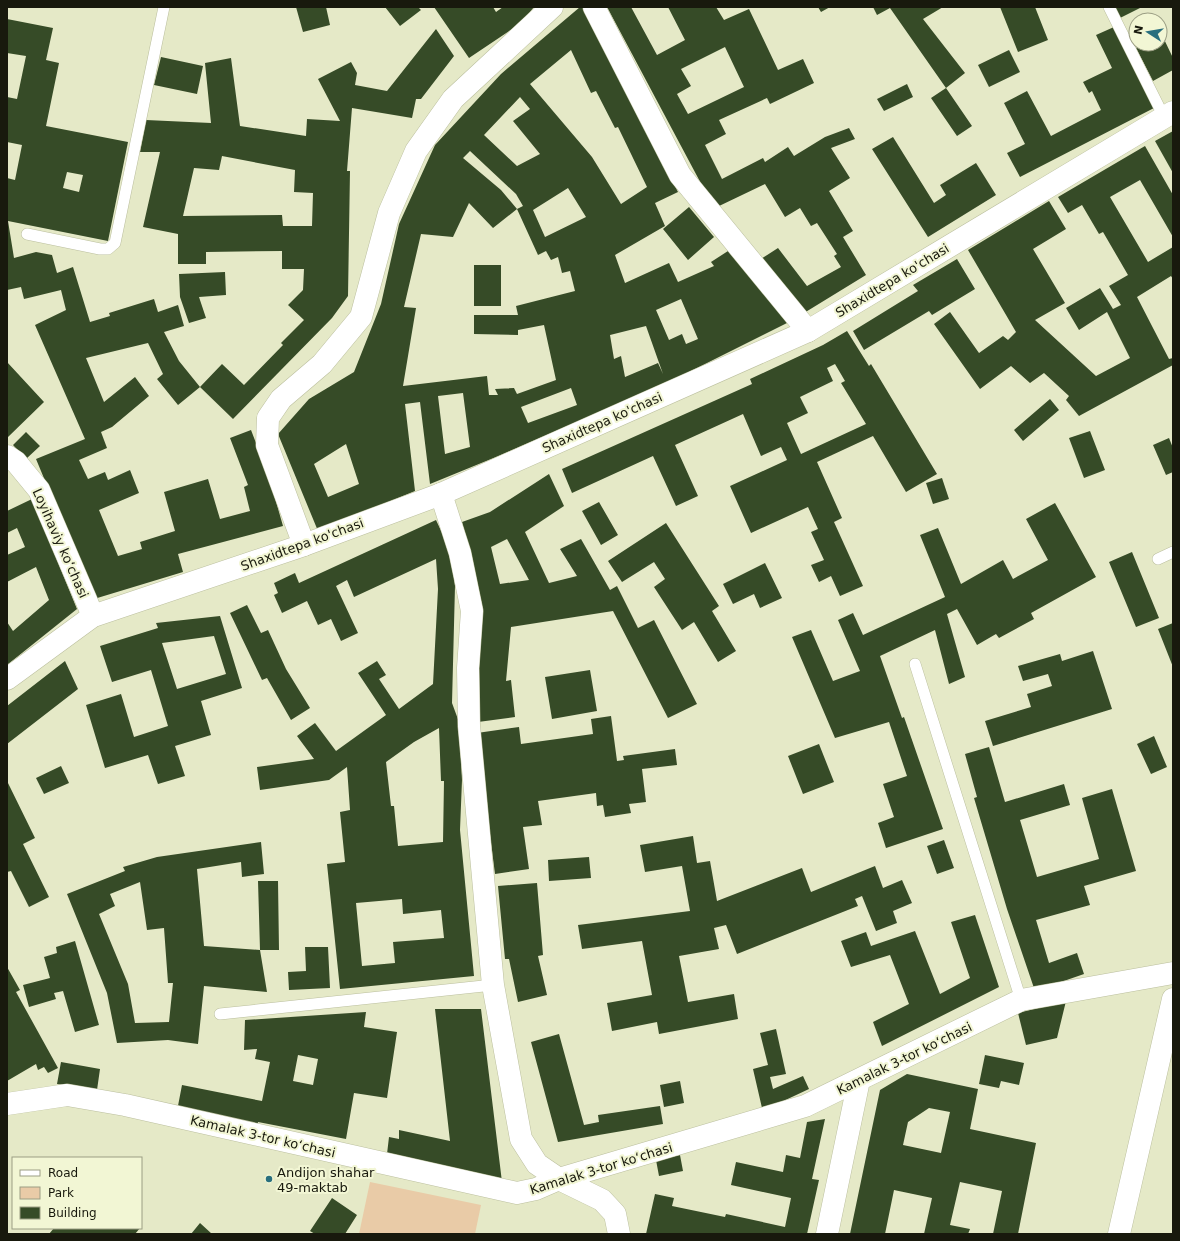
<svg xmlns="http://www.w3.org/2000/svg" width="1180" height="1241" viewBox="0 0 1180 1241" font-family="'DejaVu Sans',sans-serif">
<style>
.green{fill:#e9cba7}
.building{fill:#364b27;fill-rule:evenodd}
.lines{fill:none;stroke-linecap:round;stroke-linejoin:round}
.service-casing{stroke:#bbbf9e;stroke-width:12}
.minor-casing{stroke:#bbbf9e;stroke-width:23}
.tertiary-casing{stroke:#bbbf9e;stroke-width:23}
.secondary-casing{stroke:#bbbf9e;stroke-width:23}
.service{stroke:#fff;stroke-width:11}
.minor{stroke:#fff;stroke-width:22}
.tertiary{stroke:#fff;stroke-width:22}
.secondary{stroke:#fff;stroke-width:22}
.poi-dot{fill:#296f7e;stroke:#f2f6d4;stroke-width:1.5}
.labels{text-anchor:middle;stroke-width:4;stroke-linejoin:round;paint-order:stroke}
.street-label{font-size:13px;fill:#18190d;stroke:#f2f6d4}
.poi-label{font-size:13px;fill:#18190d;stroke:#f2f6d4;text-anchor:start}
</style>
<rect width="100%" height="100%" fill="#e5e9c7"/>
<!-- green -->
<path class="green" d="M 370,1182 L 481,1205 L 475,1234 L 359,1234 Z"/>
<!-- building -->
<path class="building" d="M 296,7 L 326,7 L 330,25 L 303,32 Z
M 385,7 L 418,7 L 421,10 L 400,26 Z
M 434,7 L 493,7 L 496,12 L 503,7 L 534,7 L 521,23 L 469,58 Z
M 580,7 L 584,7 L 678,192 L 655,203 L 665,226 L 615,255 L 625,283 L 669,263 L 678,282 L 714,266 L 711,262 L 728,251 L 789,322 L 667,383 L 496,457 L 430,484 L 420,402 L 405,404 L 415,491 L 318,531 L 278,434 L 309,399 L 354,372 L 381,304 L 399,224 L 435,145 L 501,74 ZM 571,50 L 591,93 L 596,91 L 615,128 L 618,127 L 647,187 L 621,204 L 592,157 L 530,84 ZM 520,97 L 530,109 L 513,121 L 540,154 L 517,166 L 484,135 ZM 470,151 L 516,194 L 523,206 L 517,209 L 538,255 L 546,251 L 551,260 L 558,257 L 562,273 L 570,271 L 575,291 L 516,306 L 518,315 L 474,315 L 474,334 L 518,335 L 518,330 L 544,325 L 556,380 L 517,394 L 514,388 L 495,389 L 498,395 L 489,395 L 487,376 L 403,386 L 416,308 L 404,307 L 421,234 L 453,237 L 469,203 L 493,228 L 517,209 L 501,190 L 463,158 ZM 568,188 L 586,217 L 545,237 L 533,210 ZM 681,299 L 698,339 L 686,344 L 682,334 L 669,340 L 656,310 ZM 646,326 L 663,374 L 658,363 L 625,377 L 621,356 L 614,359 L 610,335 ZM 571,388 L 577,405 L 528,423 L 521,407 ZM 463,393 L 470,447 L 445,454 L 438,396 ZM 346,444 L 359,484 L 328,497 L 314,464 Z
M 607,7 L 631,7 L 657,55 L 685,40 L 668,7 L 716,7 L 724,20 L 749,9 L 778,70 L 803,59 L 814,83 L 770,104 L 767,98 L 719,120 L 726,134 L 705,145 L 722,179 L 763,158 L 765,162 L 788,147 L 794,156 L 825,137 L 849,128 L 855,139 L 831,148 L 850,178 L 829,191 L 853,231 L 843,237 L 866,275 L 804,313 L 761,259 L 778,248 L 807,286 L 841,267 L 834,256 L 837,254 L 817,223 L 811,226 L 800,208 L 785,217 L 765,184 L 717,207 L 705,191 ZM 725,47 L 744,87 L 688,114 L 677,94 L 691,86 L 681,69 Z
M 818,7 L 830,7 L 821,12 Z
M 873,7 L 943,7 L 923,19 L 965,73 L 946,88 L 890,8 L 877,15 Z
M 1000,7 L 1035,7 L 1048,40 L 1018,52 Z
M 1115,7 L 1142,7 L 1120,18 Z
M 7,19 L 53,28 L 46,60 L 59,63 L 46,126 L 128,142 L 108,241 L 8,221 L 14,258 L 36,252 L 52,255 L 57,273 L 73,267 L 90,322 L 110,316 L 109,313 L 154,299 L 158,312 L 178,305 L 184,326 L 164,332 L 179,361 L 200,387 L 178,405 L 157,379 L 163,374 L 148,343 L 86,358 L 104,402 L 135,377 L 149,396 L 112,427 L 101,432 L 107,448 L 79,460 L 88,479 L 105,472 L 108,480 L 130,470 L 139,493 L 99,510 L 118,556 L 142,549 L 140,542 L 175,531 L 164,492 L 208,479 L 220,519 L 250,511 L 244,487 L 248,485 L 230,438 L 251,430 L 269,477 L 283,526 L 178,554 L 183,572 L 94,599 L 36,459 L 85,439 L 35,325 L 66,310 L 61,290 L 24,299 L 21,287 L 7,290 L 7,178 L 15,180 L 22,145 L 7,142 L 7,97 L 17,99 L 26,56 L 7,53 ZM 67,172 L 83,175 L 79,192 L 63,188 Z
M 1114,27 L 1154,108 L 1020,177 L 1007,153 L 1025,144 L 1004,103 L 1027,91 L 1051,136 L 1101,110 L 1092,91 L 1089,93 L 1083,82 L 1112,68 L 1096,35 Z
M 436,29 L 454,56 L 421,99 L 416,99 L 412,118 L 352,108 L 347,171 L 350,171 L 348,296 L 332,318 L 233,419 L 200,387 L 222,364 L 244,385 L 283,345 L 281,343 L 304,320 L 288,305 L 303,290 L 304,269 L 282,269 L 282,251 L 206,252 L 206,264 L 178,264 L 178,234 L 143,227 L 160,152 L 140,152 L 146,120 L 211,123 L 205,63 L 231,58 L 240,126 L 306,136 L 307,119 L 340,121 L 318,79 L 351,62 L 357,73 L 355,85 L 387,91 ZM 222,156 L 295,170 L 294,192 L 313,193 L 312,226 L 283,226 L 282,215 L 183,216 L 194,168 L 219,170 Z
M 1160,35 L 1162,35 L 1173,58 L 1173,70 L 1153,81 L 1136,48 L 1143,44 L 1160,44 Z
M 1009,50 L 1020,72 L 989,87 L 978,65 Z
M 161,57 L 203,66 L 197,94 L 154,85 Z
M 907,84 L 913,97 L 884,111 L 877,99 Z
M 946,88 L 972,126 L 957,136 L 931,98 Z
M 1173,131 L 1173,173 L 1155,141 Z
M 893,137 L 934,203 L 946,195 L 940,185 L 976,163 L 996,195 L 928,237 L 872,149 Z
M 1145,146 L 1173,195 L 1173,237 L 1140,180 L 1110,197 L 1148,262 L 1173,247 L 1173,279 L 1171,276 L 1137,297 L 1169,359 L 1173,358 L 1173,365 L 1079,416 L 1066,400 L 1069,396 L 1044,373 L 1030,383 L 1011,366 L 980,389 L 934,324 L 950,312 L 979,353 L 1003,336 L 1008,340 L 1016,332 L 968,250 L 1049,201 L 1066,229 L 1033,249 L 1065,303 L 1035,320 L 1096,376 L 1130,358 L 1107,312 L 1079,330 L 1066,308 L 1100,288 L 1113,309 L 1121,305 L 1109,286 L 1128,275 L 1103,232 L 1099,234 L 1082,205 L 1068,213 L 1058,197 Z
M 689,207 L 714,237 L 688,260 L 663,229 Z
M 957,259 L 975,289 L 932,315 L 929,311 L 864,350 L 853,331 L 918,291 L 913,285 Z
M 474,265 L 501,265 L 501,306 L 474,306 Z
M 225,272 L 226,295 L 199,297 L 206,318 L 189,323 L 180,297 L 179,274 Z
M 847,331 L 869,366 L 871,364 L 937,474 L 906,492 L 873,436 L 817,462 L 842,518 L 834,522 L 863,586 L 840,596 L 831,576 L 819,582 L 811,565 L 824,560 L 811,532 L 818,529 L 808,507 L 751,533 L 730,486 L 787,460 L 781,447 L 761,456 L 743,414 L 675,445 L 698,496 L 676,506 L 653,456 L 572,493 L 562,469 L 752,384 L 750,379 L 823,345 ZM 835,364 L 845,381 L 841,383 L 866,424 L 801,454 L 787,423 L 808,413 L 800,397 L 833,381 L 827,368 Z
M 7,362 L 44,402 L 7,438 Z
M 1050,399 L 1059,410 L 1023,441 L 1014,430 Z
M 1090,431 L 1105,470 L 1084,478 L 1069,438 Z
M 26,432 L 40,446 L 26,459 L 13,445 Z
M 1169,438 L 1173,448 L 1173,472 L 1166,475 L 1153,445 Z
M 549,474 L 564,506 L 525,532 L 549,583 L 577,576 L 560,549 L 581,539 L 610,590 L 617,586 L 638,628 L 654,620 L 697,704 L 668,718 L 613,611 L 511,627 L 506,681 L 511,680 L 515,717 L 478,722 L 474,685 L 482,605 L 462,522 L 490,512 ZM 507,539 L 529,580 L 500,584 L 491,547 Z
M 942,478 L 949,499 L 933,504 L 926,483 Z
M 32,499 L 77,609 L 7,665 L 7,622 L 13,631 L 49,600 L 36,567 L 7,582 L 7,555 L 25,547 L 17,528 L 7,533 L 7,511 Z
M 599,502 L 618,535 L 601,545 L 582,511 Z
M 1055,503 L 1096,577 L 1031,613 L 1034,619 L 999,638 L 996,634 L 977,645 L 957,609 L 947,614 L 965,677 L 949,684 L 935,630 L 880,656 L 902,718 L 904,717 L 943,829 L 886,848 L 878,823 L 894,817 L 883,784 L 907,776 L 889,722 L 835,738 L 792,637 L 811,630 L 833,681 L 860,671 L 838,620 L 853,613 L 863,635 L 945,597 L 920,535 L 938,528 L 961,584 L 1003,560 L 1013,579 L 1048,560 L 1026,519 Z
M 436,520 L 451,552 L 455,586 L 452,703 L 459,722 L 462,780 L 460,830 L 474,976 L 340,989 L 327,864 L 345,862 L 340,812 L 350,810 L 347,767 L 329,780 L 260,790 L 257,767 L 314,759 L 297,736 L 315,723 L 336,751 L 386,715 L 358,673 L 377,661 L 386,675 L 379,679 L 399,709 L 433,684 L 438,589 L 436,559 L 354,597 L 347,580 L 336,586 L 358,633 L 341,641 L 331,619 L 318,625 L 307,601 L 282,613 L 274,595 L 278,593 L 274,583 L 295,573 L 299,583 ZM 439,728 L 441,781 L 444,781 L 443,842 L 398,846 L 394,806 L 391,806 L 386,762 L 414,742 ZM 402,899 L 403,914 L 441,910 L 444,938 L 393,942 L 395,963 L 362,966 L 356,903 Z
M 666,523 L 719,606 L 712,611 L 736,651 L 718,662 L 694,622 L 682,630 L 654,587 L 665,579 L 654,562 L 622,582 L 608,561 Z
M 1132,552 L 1159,618 L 1136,627 L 1109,562 Z
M 765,563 L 782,598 L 760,608 L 754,594 L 733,604 L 723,584 Z
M 247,605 L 261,633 L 268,630 L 286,669 L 310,708 L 291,720 L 267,678 L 262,680 L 230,613 Z
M 220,616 L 242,688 L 201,701 L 211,735 L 175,746 L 185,776 L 158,784 L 148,755 L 105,768 L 86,705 L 121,694 L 134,737 L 168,726 L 151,670 L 112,682 L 100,646 L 158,628 L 156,623 ZM 214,636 L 226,674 L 177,689 L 162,643 Z
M 1173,623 L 1173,667 L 1158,629 Z
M 1093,651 L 1112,709 L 993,746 L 985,721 L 1031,707 L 1027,694 L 1052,686 L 1048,674 L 1023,681 L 1018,666 L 1060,654 L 1062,661 Z
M 65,661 L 78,689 L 7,744 L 7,706 Z
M 590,670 L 597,711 L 552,719 L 545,677 Z
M 611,716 L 617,761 L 624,760 L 623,756 L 675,749 L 677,765 L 642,769 L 646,802 L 629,804 L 631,813 L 605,817 L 603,805 L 597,806 L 596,793 L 538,801 L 542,825 L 523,827 L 529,869 L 495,874 L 477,733 L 519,727 L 521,744 L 593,734 L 591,719 Z
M 1154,736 L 1167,767 L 1151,774 L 1137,744 Z
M 819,744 L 834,782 L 803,794 L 788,756 Z
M 989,747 L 1005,802 L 1064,784 L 1070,805 L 1020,820 L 1037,877 L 1099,859 L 1082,798 L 1112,789 L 1136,871 L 1084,886 L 1090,905 L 1036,920 L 1049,963 L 1077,953 L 1084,974 L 1035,991 L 1007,909 L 974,798 L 977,797 L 965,754 Z
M 61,766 L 69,783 L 44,794 L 36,778 Z
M 7,781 L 35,838 L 23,844 L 49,897 L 29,907 L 11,871 L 7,872 Z
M 693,836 L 697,863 L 710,861 L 717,901 L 802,868 L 811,892 L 875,866 L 883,888 L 902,880 L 912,903 L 893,911 L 897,923 L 876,931 L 862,896 L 855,899 L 858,906 L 737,954 L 726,925 L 714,928 L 719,949 L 679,956 L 688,1002 L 734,994 L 738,1019 L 659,1034 L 657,1022 L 612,1031 L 607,1003 L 652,995 L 642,941 L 582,949 L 578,925 L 690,911 L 682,866 L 645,872 L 640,845 Z
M 944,840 L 954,868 L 937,874 L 927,846 Z
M 261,842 L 264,874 L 242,877 L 241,862 L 197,869 L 204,946 L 260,950 L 267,992 L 204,986 L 198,1044 L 168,1040 L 117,1043 L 107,993 L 67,894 L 125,871 L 123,867 L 157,857 ZM 140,882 L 147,930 L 164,928 L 168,983 L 173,983 L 169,1022 L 135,1023 L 128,984 L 99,914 L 115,906 L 110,894 Z
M 589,857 L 591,878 L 549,881 L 548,860 Z
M 258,881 L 278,881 L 279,950 L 260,950 Z
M 537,883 L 543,955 L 538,956 L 547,995 L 518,1002 L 509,959 L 505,959 L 498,886 Z
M 975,915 L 999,987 L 882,1046 L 873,1022 L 909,1004 L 890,955 L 851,967 L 841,941 L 866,932 L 871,946 L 915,931 L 940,994 L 970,978 L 951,922 Z
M 75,941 L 99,1025 L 75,1032 L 63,991 L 54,993 L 56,999 L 29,1007 L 23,985 L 50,978 L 44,957 L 57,953 L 56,947 Z
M 305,947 L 328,947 L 330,988 L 289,990 L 288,972 L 306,971 Z
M 7,967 L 20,990 L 16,992 L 58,1068 L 48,1073 L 44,1067 L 38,1070 L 36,1064 L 7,1081 Z
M 1066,1001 L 1057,1038 L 1026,1045 L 1018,1013 Z
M 435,1009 L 481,1009 L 502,1182 L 387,1154 L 389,1137 L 399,1139 L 399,1130 L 450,1141 Z
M 366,1012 L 364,1027 L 397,1032 L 387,1098 L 354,1093 L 346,1139 L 258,1122 L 257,1127 L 177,1111 L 182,1085 L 262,1101 L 270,1062 L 255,1059 L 257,1049 L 244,1050 L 245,1020 ZM 298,1055 L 318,1059 L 313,1085 L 293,1081 Z
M 776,1029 L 786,1074 L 770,1077 L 773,1089 L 803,1076 L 809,1089 L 777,1104 L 762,1108 L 753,1069 L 768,1065 L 760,1033 Z
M 559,1034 L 584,1125 L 599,1122 L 598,1115 L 660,1106 L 663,1124 L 558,1142 L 531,1042 Z
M 985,1055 L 1024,1063 L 1019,1085 L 1001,1081 L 999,1088 L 979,1084 Z
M 61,1062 L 100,1069 L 97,1090 L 57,1084 Z
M 907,1074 L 978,1089 L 970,1129 L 1036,1143 L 1018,1234 L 993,1234 L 1002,1191 L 960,1182 L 950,1225 L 970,1229 L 968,1234 L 924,1234 L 932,1198 L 894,1190 L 885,1234 L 850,1234 L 880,1090 ZM 929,1108 L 950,1112 L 941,1153 L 903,1145 L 908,1122 Z
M 680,1081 L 684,1103 L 664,1107 L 660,1085 Z
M 825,1119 L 812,1179 L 819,1180 L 807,1234 L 646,1234 L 655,1194 L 674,1198 L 672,1206 L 725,1217 L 726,1214 L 785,1227 L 791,1198 L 731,1185 L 736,1162 L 783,1172 L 786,1155 L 800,1158 L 807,1122 Z
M 680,1155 L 683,1171 L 659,1176 L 656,1160 Z
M 332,1198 L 357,1215 L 345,1234 L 315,1234 L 310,1231 Z
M 200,1223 L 212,1234 L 191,1234 Z
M 54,1228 L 140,1228 L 135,1234 L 49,1234 Z"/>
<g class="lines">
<!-- service casing -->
<g class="service-casing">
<path id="service" d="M 1109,7 L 1164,117
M 27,234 L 100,249 L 108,249 L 115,243 L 164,7
M 1158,559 L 1173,552
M 915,664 L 1021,1000
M 220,1014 L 493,985"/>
</g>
<!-- minor casing -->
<g class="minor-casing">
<path id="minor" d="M 594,7 L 680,175 L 808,331
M 7,456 L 16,462 L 39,490 L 93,616
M 441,494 L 460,553 L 472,611 L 468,668 L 469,726 L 493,985 L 521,1139 L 537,1164 L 559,1179 L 602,1200 L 615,1214 L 619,1234
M 304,545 L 267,445 L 268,418 L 281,399 L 322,364 L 361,317 L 389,213 L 416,151 L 453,99 L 552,7
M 7,1104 L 67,1095 L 125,1105 L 517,1193 L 536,1189 L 559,1179 L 805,1106 L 1021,1000 L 1173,973
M 827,1234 L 859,1080"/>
</g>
<!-- tertiary casing -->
<g class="tertiary-casing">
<path id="tertiary" d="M 7,679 L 93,616 L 304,545 L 441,494 L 808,331 L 1173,112"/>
</g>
<!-- secondary casing -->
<g class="secondary-casing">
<path id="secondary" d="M 1119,1234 L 1173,999"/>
</g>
<!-- service -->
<use href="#service" class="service"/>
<!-- minor -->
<use href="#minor" class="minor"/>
<!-- tertiary -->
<use href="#tertiary" class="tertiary"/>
<!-- secondary -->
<use href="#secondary" class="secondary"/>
</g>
<!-- markers -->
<circle class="poi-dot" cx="269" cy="1179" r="4"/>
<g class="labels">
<!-- street labels -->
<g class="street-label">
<text transform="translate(892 280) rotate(-31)" y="5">Shaxidtepa ko'chasi</text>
<text transform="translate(602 422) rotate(-24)" y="5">Shaxidtepa ko'chasi</text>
<text transform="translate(61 543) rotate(66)" y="5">Loyihaviy koʻchasi</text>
<text transform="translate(302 544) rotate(-20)" y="5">Shaxidtepa ko'chasi</text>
<text transform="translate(904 1058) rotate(-26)" y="5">Kamalak 3-tor koʻchasi</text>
<text transform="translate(263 1136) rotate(13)" y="5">Kamalak 3-tor koʻchasi</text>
<text transform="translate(601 1168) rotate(-17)" y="5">Kamalak 3-tor koʻchasi</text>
</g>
<!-- poi labels -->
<g class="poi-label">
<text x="277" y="1177">Andijon shahar<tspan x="277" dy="15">49-maktab</tspan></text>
</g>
</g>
<!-- border -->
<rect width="1180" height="1241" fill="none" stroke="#18190d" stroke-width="16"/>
<!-- legend -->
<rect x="12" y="1157" width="130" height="72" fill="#f2f6d4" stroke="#9b9e84"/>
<rect x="20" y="1170" width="20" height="6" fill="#ffffff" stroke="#9b9e84"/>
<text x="48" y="1177" font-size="12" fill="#18190d">Road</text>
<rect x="20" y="1187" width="20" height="12" fill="#e9cba7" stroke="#9b9e84"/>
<text x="48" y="1197" font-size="12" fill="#18190d">Park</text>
<rect x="20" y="1207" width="20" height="12" fill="#364b27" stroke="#9b9e84"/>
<text x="48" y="1217" font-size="12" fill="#18190d">Building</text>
<!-- north arrow -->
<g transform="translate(1148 32) rotate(282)"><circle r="19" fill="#f2f6d4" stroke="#9b9e84"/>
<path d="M0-3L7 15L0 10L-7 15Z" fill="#296f7e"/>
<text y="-6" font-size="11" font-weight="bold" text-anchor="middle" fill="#18190d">N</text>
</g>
</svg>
